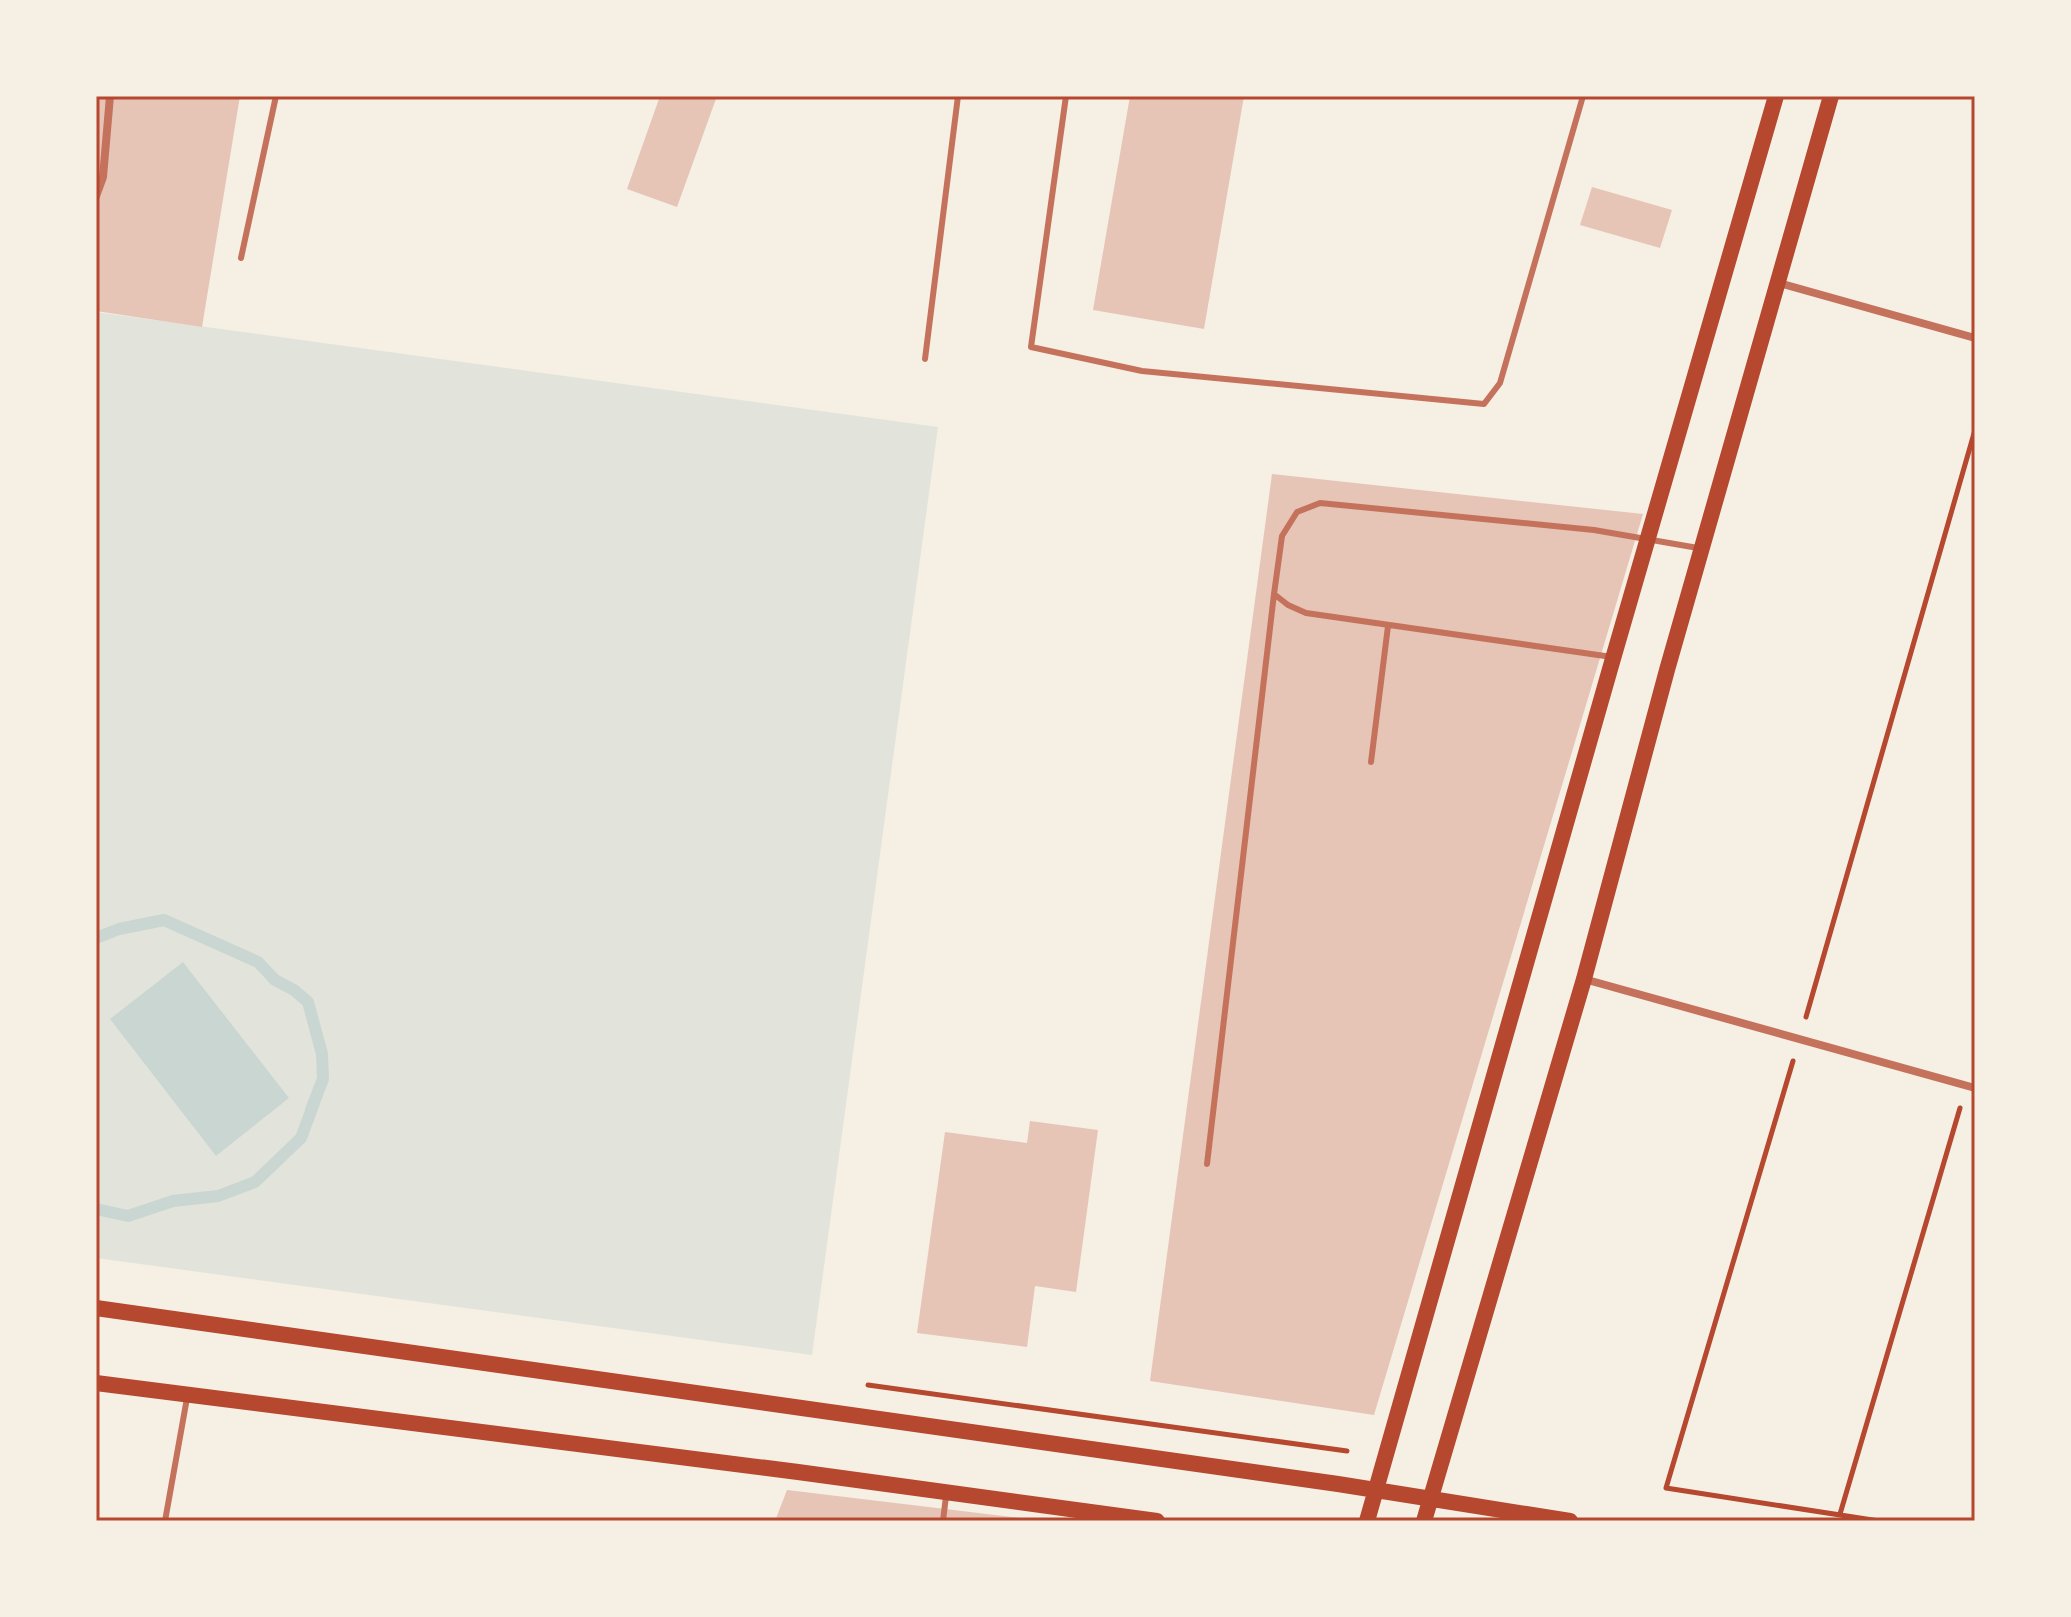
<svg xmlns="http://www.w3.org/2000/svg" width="2071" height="1617" viewBox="0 0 2071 1617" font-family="Roboto,sans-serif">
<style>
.green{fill:#e2e4dc}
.water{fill:#c9d6d2}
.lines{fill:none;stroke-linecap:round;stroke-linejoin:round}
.stream{stroke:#c9d6d2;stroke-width:12}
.building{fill:#e6c5b7}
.path{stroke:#b5482f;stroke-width:5}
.service{stroke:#c5725c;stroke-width:6}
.minor{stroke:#c5725c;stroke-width:8}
.secondary{stroke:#b5482f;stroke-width:16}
.neatline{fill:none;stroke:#b5482f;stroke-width:3}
</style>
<rect width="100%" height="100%" fill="#f6efe4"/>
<!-- green -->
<path class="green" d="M 96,312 L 938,427 L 812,1355 L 96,1258 Z"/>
<!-- water -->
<path class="water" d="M 183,962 L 289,1098 L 216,1156 L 110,1019 Z"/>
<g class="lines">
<!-- stream -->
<path class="stream" d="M 96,938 L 119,929 L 164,920 L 258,962 L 275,980 L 294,990 L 308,1002 L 322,1054 L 323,1079 L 311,1110
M 96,1209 L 128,1216 L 173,1201 L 218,1196 L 255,1182 L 301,1138 L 314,1103"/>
</g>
<!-- building -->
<path class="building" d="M 96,96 L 240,96 L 202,327 L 96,311 Z
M 660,96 L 717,96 L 677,207 L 627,189 Z
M 1130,96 L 1244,96 L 1204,329 L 1093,310 Z
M 1592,187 L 1672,210 L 1660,248 L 1580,225 Z
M 1272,474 L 1643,514 L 1374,1415 L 1150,1381 Z
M 1030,1121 L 1098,1130 L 1076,1292 L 1035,1286 L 1027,1347 L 917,1333 L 945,1132 L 1027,1143 Z
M 787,1490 L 1029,1519 L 1028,1521 L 775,1521 Z"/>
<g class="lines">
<!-- path -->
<path class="path" d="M 1806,1017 L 1975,430
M 1793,1061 L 1666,1488 L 1879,1521
M 868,1385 L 1347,1451
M 1840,1514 L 1960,1108"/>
<!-- service -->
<path class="service" d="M 1066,96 L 1031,347 L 1142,371 L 1484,404 L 1500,383 L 1583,96
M 241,258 L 276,96
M 925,359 L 958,96
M 1612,657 L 1306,613 L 1288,605 L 1274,594 L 1282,536 L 1297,512 L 1320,503 L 1594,530 L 1698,548
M 1371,762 L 1388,626
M 1207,1164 L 1274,594
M 165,1521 L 187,1398
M 943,1521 L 946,1496"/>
<!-- minor -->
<path class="minor" d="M 96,196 L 103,177 L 110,96
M 1779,283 L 1975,338
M 1584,979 L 1975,1088"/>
<!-- secondary -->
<path class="secondary" d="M 96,1308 L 1338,1484 L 1570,1521
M 96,1383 L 798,1472 L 1157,1521
M 1367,1521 C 1504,1046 1636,570 1776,96
M 1424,1521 L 1584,979 L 1667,670 L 1831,96"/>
</g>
<!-- border -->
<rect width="2071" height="1617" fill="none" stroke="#f6efe4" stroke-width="196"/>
<rect x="98" y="98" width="1875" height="1421" class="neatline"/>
</svg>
